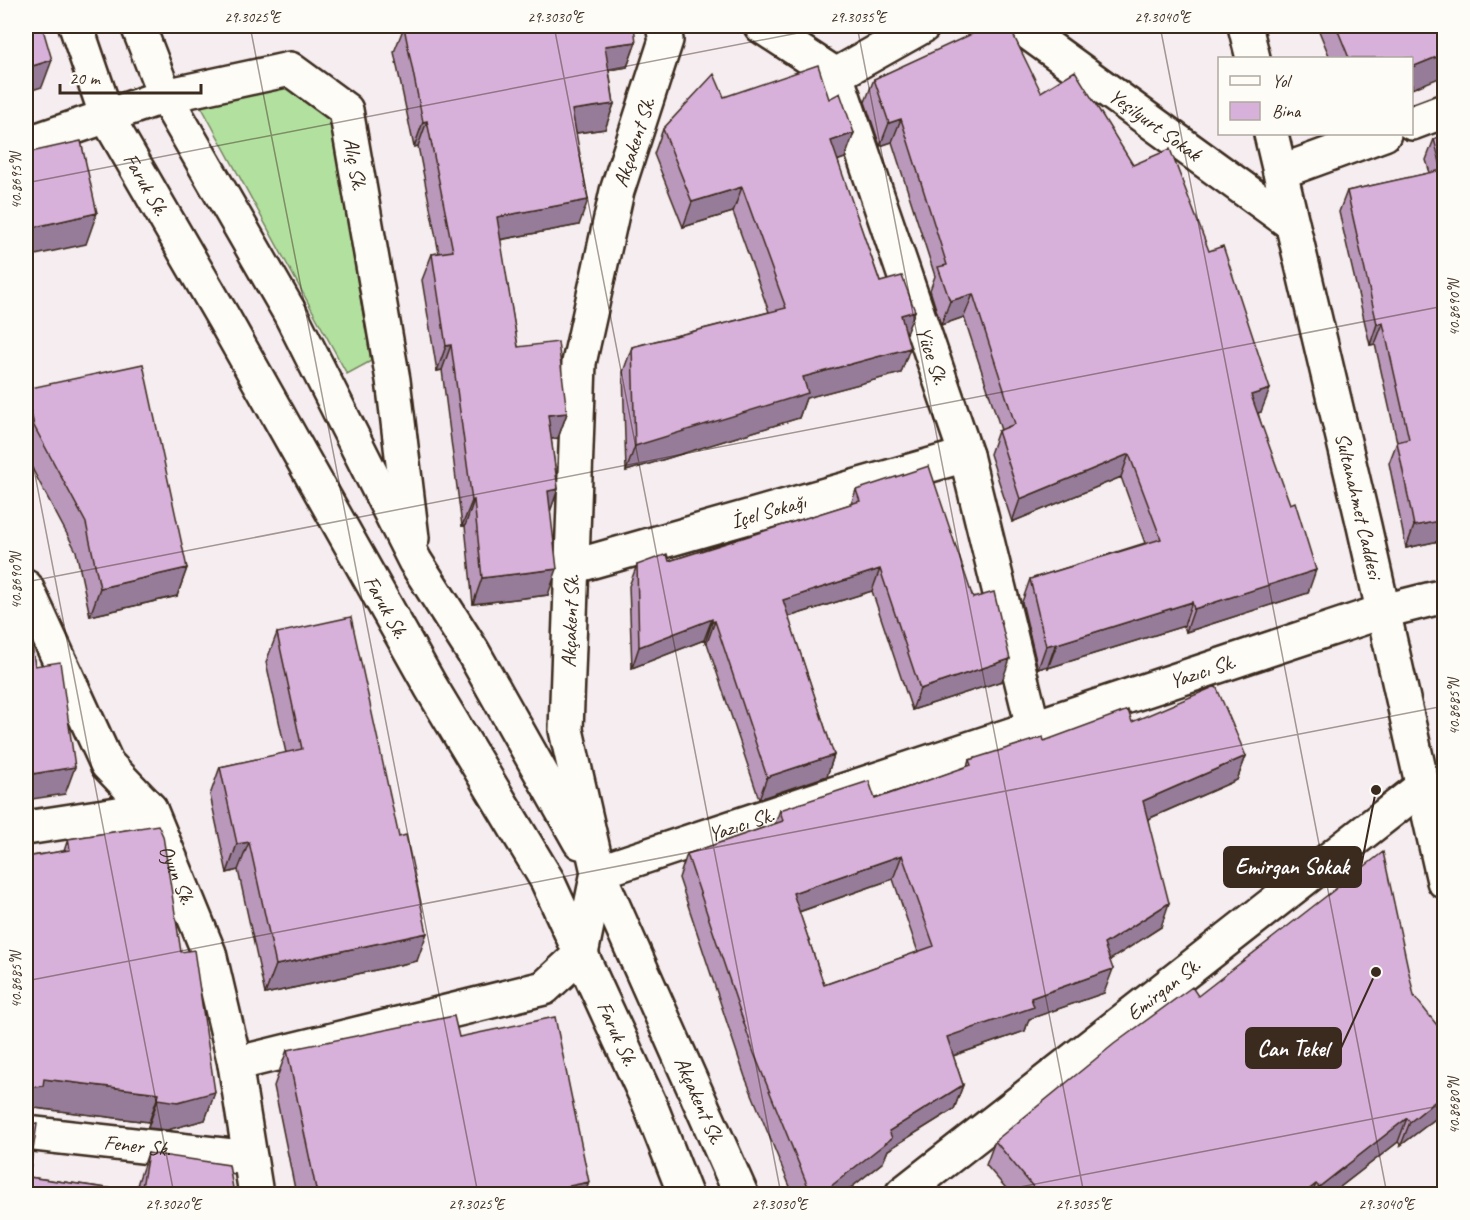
<svg xmlns="http://www.w3.org/2000/svg" width="1470" height="1220" viewBox="0 0 1470 1220" font-family="Caveat,sans-serif">
<style>
.grass{fill:#b2e09f;stroke:#76855e;stroke-width:1.5}
.lines{fill:none;stroke-linecap:round;stroke-linejoin:round}
.minor-casing{stroke:#3b2a1e;stroke-width:38}
.tertiary-casing{stroke:#3b2a1e;stroke-width:38}
.minor{stroke:#fdfcf7;stroke-width:33}
.tertiary{stroke:#fdfcf7;stroke-width:33}
.wall{fill:#ba98bb;stroke:#3b2a1e;stroke-width:1.5;fill-rule:evenodd}
.shaded-wall{fill:#977c99;stroke:#3b2a1e;stroke-width:1.5}
.building{fill:#d8b1da;stroke:#3b2a1e;stroke-width:1.5;fill-rule:evenodd}
.ticks{fill:none;stroke:#3b2a1e;stroke-width:1.5;stroke-opacity:0.45}
.labels{text-anchor:middle;stroke-width:5;stroke-linejoin:round;paint-order:stroke}
.street-label{font-size:21px;fill:#3b2a1e;stroke:#fdfcf7}
.leader{fill:none;stroke:#3b2a1e;stroke-width:2}
.callout-dot{fill:#3b2a1e;stroke:#fdfcf7;stroke-width:2}
.callout{fill:#3b2a1e;stroke:#3b2a1e;stroke-width:2}
.callout-label{font-size:22px;text-anchor:middle;font-weight:bold;fill:#fff}
.neatline{fill:none;stroke:#3b2a1e;stroke-width:2}
.ticks-label{font-size:15px;text-anchor:middle;fill:#3b2a1e}
</style>
<rect width="100%" height="100%" fill="#f6edf1"/>
<filter id="ink" filterUnits="userSpaceOnUse"><feTurbulence type="fractalNoise" baseFrequency=".0167" numOctaves="2"/><feDisplacementMap in="SourceGraphic" scale="12" xChannelSelector="R" yChannelSelector="G"/><feConvolveMatrix kernelMatrix="1 2 1 2 8 2 1 2 1" color-interpolation-filters="sRGB"/></filter>
<g filter="url(#ink)">
<!-- grass -->
<path class="grass" d="M 286,86 L 330,115 L 371,361 L 347,374 L 201,106 Z"/>
<g class="lines">
<!-- minor casing -->
<g class="minor-casing">
<g id="minor">
<path id="s1" d="M 76,26 L 107,117 L 224,319 L 431,687 L 547,880 L 650,1105 L 685,1194"/>
<path d="M 138,26 L 165,96 L 290,313 L 415,561 L 473,652 L 580,842"/>
<path id="s2" d="M 663,26 L 666,40 L 617,191 L 579,363 L 566,730 L 598,872 L 741,1194"/>
<path id="s3" d="M 761,26 L 836,75 L 966,455 L 1033,727"/>
<path id="s4" d="M 1019,26 L 1292,224"/>
<path d="M 836,75 L 923,26"/>
<path d="M 1412,123 L 1444,111"/>
<path id="s5" d="M 26,144 L 165,96 L 290,69 L 346,110 L 393,380 L 412,538"/>
<path d="M 1280,172 L 1384,134"/>
<path id="s6" d="M 572,567 L 966,455"/>
<path id="s7" d="M 26,587 L 107,764 L 150,809 L 209,953 L 235,1064 L 256,1194"/>
<path d="M 26,828 L 150,809"/>
<path id="s8" d="M 235,1064 L 544,988 L 581,954 L 598,872 L 1384,611 L 1444,596"/>
<path id="s9" d="M 26,1133 L 250,1158"/>
<path id="s10" d="M 902,1194 L 1423,786"/>
</g>
</g>
<!-- tertiary casing -->
<g class="tertiary-casing">
<g id="tertiary">
<path d="M 1245,26 L 1253,58"/>
<path id="s11" d="M 1271,134 L 1364,526 L 1444,881"/>
</g>
</g>
<!-- minor -->
<use href="#minor" class="minor"/>
<!-- tertiary -->
<use href="#tertiary" class="tertiary"/>
</g>
<!-- wall -->
<path class="wall" d="M 1317,26 L 1444,26 L 1412,58 L 1330,58 Z
M 404,27 L 636,42 L 627,67 L 609,70 L 614,104 L 605,129 L 576,133 L 579,225 L 500,240 L 518,347 L 567,413 L 558,438 L 551,439 L 558,489 L 550,511 L 548,595 L 473,604 L 465,526 L 462,526 L 442,370 L 437,371 L 422,280 L 432,254 L 439,253 L 418,146 L 414,147 L 394,52 Z
M 874,79 L 1041,92 L 1261,412 L 1258,413 L 1308,593 L 1186,632 L 1184,626 L 1048,668 L 1048,666 L 1038,669 L 1022,602 L 1030,579 L 1145,543 L 1121,477 L 1012,522 L 990,454 L 998,431 L 1001,430 L 964,317 L 941,325 L 930,290 L 935,276 L 892,142 L 880,146 L 865,102 Z
M 724,97 L 845,158 L 837,161 L 880,282 L 915,311 L 906,333 L 901,373 L 806,398 L 799,418 L 626,471 L 623,372 L 632,347 L 769,312 L 733,212 L 683,227 L 654,154 L 663,129 Z
M 1444,134 L 1444,540 L 1406,548 L 1389,463 L 1397,442 L 1375,344 L 1370,345 L 1339,212 L 1347,191 L 1430,173 L 1426,160 L 1434,139 Z
M 26,389 L 187,568 L 177,596 L 90,616 L 76,551 L 26,457 Z
M 856,490 L 973,598 L 1002,681 L 912,710 L 872,591 L 788,617 L 834,755 L 827,776 L 759,799 L 707,643 L 705,643 L 704,640 L 632,668 L 629,586 L 637,565 L 669,561 L 851,504 Z
M 277,633 L 417,961 L 265,994 L 238,870 L 227,873 L 210,795 L 220,767 L 286,753 L 266,662 Z
M 1132,722 L 1246,756 L 1237,780 L 1148,819 L 1161,927 L 1109,960 L 1104,993 L 1029,1019 L 1025,1031 L 953,1056 L 963,1085 L 954,1109 L 888,1150 L 883,1162 L 843,1194 L 793,1194 L 745,1077 L 679,878 L 687,854 L 775,824 L 780,810 L 875,799 L 967,767 L 969,760 L 1044,741 ZM 893,879 L 918,952 L 824,985 L 799,912 Z
M 68,839 L 181,952 L 215,1092 L 205,1120 L 167,1130 L 148,1128 L 149,1122 L 35,1108 L 32,1115 L 26,1115 L 26,857 L 64,851 Z
M 1198,996 L 1439,1116 L 1401,1145 L 1398,1142 L 1331,1194 L 1011,1194 L 986,1165 L 995,1141 Z
M 459,1037 L 585,1194 L 296,1194 L 274,1086 L 287,1050 Z
M 148,1153 L 234,1194 L 26,1194 L 29,1177 L 136,1192 L 138,1182 Z"/>
<!-- shaded-wall -->
<path class="shaded-wall" d="M 636,42 L 627,67 L 596,72 L 605,46 Z
M 1444,54 L 1444,76 L 1412,89 L 1412,67 Z
M 52,60 L 42,87 L 26,92 L 26,68 Z
M 614,104 L 605,129 L 562,135 L 572,110 Z
M 901,119 L 892,142 L 880,146 L 889,123 Z
M 427,121 L 418,146 L 414,147 L 423,122 Z
M 854,133 L 845,158 L 821,166 L 831,141 Z
M 742,187 L 733,212 L 683,227 L 692,202 Z
M 588,200 L 579,225 L 487,242 L 497,217 Z
M 97,213 L 86,244 L 26,257 L 26,229 Z
M 973,294 L 964,317 L 941,325 L 950,301 Z
M 915,311 L 905,336 L 901,315 Z
M 1383,323 L 1375,344 L 1370,345 L 1377,324 Z
M 451,345 L 442,370 L 437,371 L 446,346 Z
M 910,348 L 901,373 L 806,398 L 799,418 L 626,471 L 635,446 L 803,377 Z
M 1270,389 L 1261,412 L 1243,418 L 1251,395 Z
M 567,413 L 558,438 L 539,441 L 548,415 Z
M 1129,454 L 1121,477 L 1012,522 L 1020,499 Z
M 558,489 L 549,515 L 548,491 Z
M 474,500 L 465,526 L 462,526 L 472,501 Z
M 1444,520 L 1444,540 L 1406,548 L 1414,526 Z
M 187,568 L 177,596 L 90,616 L 100,588 Z
M 557,569 L 548,595 L 473,604 L 482,578 Z
M 880,569 L 872,591 L 775,621 L 783,600 Z
M 1316,570 L 1308,593 L 1186,632 L 1194,609 Z
M 1192,602 L 1184,626 L 1048,668 L 1057,644 Z
M 712,619 L 704,640 L 632,668 L 639,647 Z
M 715,621 L 707,643 L 705,643 L 712,622 Z
M 1056,643 L 1048,666 L 1038,669 L 1046,646 Z
M 1010,659 L 1002,681 L 912,710 L 920,689 Z
M 834,755 L 827,776 L 759,799 L 767,777 Z
M 1246,756 L 1237,780 L 1134,825 L 1143,801 Z
M 75,767 L 65,794 L 26,800 L 26,775 Z
M 249,842 L 238,870 L 227,873 L 237,844 Z
M 902,855 L 893,879 L 784,917 L 793,893 Z
M 1169,903 L 1161,927 L 1096,969 L 1104,944 Z
M 427,933 L 417,961 L 265,994 L 276,965 Z
M 1113,969 L 1104,993 L 1029,1019 L 1025,1031 L 938,1061 L 947,1037 L 1031,998 Z
M 44,1079 L 159,1093 L 149,1122 L 35,1108 L 32,1115 L 26,1115 L 26,1090 Z
M 963,1085 L 954,1109 L 888,1150 L 883,1162 L 843,1194 L 821,1194 L 889,1131 Z
M 215,1092 L 205,1120 L 167,1130 L 148,1128 L 158,1099 Z
M 1444,1094 L 1444,1101 L 1439,1116 L 1401,1145 L 1410,1122 Z
M 1407,1118 L 1398,1142 L 1331,1194 L 1316,1194 L 1319,1187 Z
M 589,1182 L 585,1194 L 530,1194 Z
M 1316,1184 L 1312,1194 L 1303,1194 Z"/>
<!-- building -->
<path class="building" d="M 26,26 L 42,26 L 52,60 L 26,68 Z
M 408,26 L 634,26 L 636,42 L 605,46 L 614,104 L 572,110 L 588,200 L 497,217 L 518,347 L 558,342 L 567,413 L 548,415 L 558,489 L 548,491 L 557,569 L 482,578 L 474,500 L 472,501 L 451,345 L 446,346 L 432,254 L 453,251 L 427,121 L 423,122 L 404,27 Z
M 989,26 L 1009,26 L 1041,92 L 1075,71 L 1133,165 L 1170,149 L 1209,251 L 1223,246 L 1270,389 L 1251,395 L 1290,504 L 1295,502 L 1316,570 L 1194,609 L 1192,602 L 1057,644 L 1056,643 L 1046,646 L 1030,579 L 1161,539 L 1129,454 L 1020,499 L 998,431 L 1015,424 L 973,294 L 950,301 L 938,267 L 947,265 L 901,119 L 889,123 L 874,79 Z
M 1336,26 L 1444,26 L 1444,54 L 1412,67 L 1412,58 L 1349,58 Z
M 818,65 L 829,99 L 840,93 L 854,133 L 831,141 L 880,282 L 902,276 L 915,311 L 901,315 L 910,348 L 803,377 L 808,393 L 635,446 L 632,347 L 786,308 L 742,187 L 692,202 L 663,129 L 714,74 L 724,97 Z
M 1444,134 L 1444,520 L 1414,526 L 1397,442 L 1409,439 L 1383,323 L 1377,324 L 1347,191 L 1442,170 L 1434,139 Z
M 81,141 L 97,213 L 26,229 L 26,153 Z
M 143,364 L 187,568 L 100,588 L 86,523 L 34,426 L 26,389 Z
M 929,466 L 973,598 L 994,592 L 1010,659 L 920,689 L 880,569 L 783,600 L 834,755 L 767,777 L 715,621 L 712,622 L 712,619 L 639,647 L 637,565 L 667,554 L 669,561 L 860,501 L 856,490 Z
M 26,605 L 35,666 L 60,662 L 75,767 L 26,775 Z
M 351,617 L 399,837 L 406,835 L 427,933 L 276,965 L 249,842 L 237,844 L 220,767 L 302,749 L 277,633 Z
M 1216,686 L 1246,756 L 1143,801 L 1169,903 L 1104,944 L 1113,969 L 1031,998 L 1034,1007 L 947,1037 L 963,1085 L 889,1131 L 892,1138 L 821,1194 L 811,1194 L 754,1053 L 687,854 L 783,821 L 780,810 L 869,781 L 875,799 L 971,765 L 969,760 L 1043,737 L 1044,741 L 1128,710 L 1132,722 ZM 902,855 L 934,946 L 824,985 L 793,893 Z
M 158,825 L 163,836 L 181,952 L 194,950 L 215,1092 L 178,1102 L 158,1099 L 159,1093 L 44,1079 L 43,1086 L 28,1088 L 26,1090 L 26,857 L 70,850 L 68,839 Z
M 1383,852 L 1414,996 L 1444,1034 L 1444,1094 L 1410,1122 L 1407,1118 L 1319,1187 L 1316,1184 L 1303,1194 L 1039,1194 L 995,1141 L 1114,1044 L 1192,987 L 1198,996 Z
M 454,1016 L 459,1037 L 555,1017 L 589,1182 L 530,1194 L 317,1194 L 287,1050 Z
M 26,1120 L 37,1124 L 29,1177 L 141,1193 L 148,1153 L 229,1165 L 234,1194 L 26,1194 Z"/>
</g>
<!-- ticks -->
<path class="ticks" d="M 250,26 L 478,1194M 554,26 L 781,1194M 857,26 L 1084,1194M 1160,26 L 1387,1194M 26,183 L 834,26M 26,428 L 174,1194M 26,582 L 1444,306M 26,981 L 1444,706M 984,1194 L 1444,1105"/>
<g class="labels">
<!-- street labels -->
<g class="street-label">
<text dy="7" stroke="none"><textPath href="#s4" startOffset="168">Yeşilyurt Sokak</textPath></text>
<text transform="translate(634 142) rotate(-72)" y="7">Akçakent Sk.</text>
<text dy="7" stroke="none"><textPath href="#s5" startOffset="399">Alıç Sk.</textPath></text>
<text dy="7" stroke="none"><textPath href="#s1" startOffset="174">Faruk Sk.</textPath></text>
<text dy="7" stroke="none"><textPath href="#s3" startOffset="386">Yüce Sk.</textPath></text>
<text dy="7" stroke="none"><textPath href="#s11" startOffset="382">Sultanahmet Caddesi</textPath></text>
<text dy="7" stroke="none"><textPath href="#s6" startOffset="204">İçel Sokağı</textPath></text>
<text dy="7" stroke="none"><textPath href="#s1" startOffset="660">Faruk Sk.</textPath></text>
<text transform="translate(570 621) rotate(-88)" y="7">Akçakent Sk.</text>
<text dy="7" stroke="none"><textPath href="#s8" startOffset="1089">Yazıcı Sk.</textPath></text>
<text dy="7" stroke="none"><textPath href="#s8" startOffset="603">Yazıcı Sk.</textPath></text>
<text dy="7" stroke="none"><textPath href="#s7" startOffset="328">Oyun Sk.</textPath></text>
<text dy="7" stroke="none"><textPath href="#s10" startOffset="332">Emirgan Sk.</textPath></text>
<text dy="7" stroke="none"><textPath href="#s1" startOffset="1146">Faruk Sk.</textPath></text>
<text dy="7" stroke="none"><textPath href="#s2" startOffset="1112">Akçakent Sk.</textPath></text>
<text dy="7" stroke="none"><textPath href="#s9" startOffset="112">Fener Sk.</textPath></text>
</g>
</g>
<!-- callouts -->
<path class="leader" d="M1376 790L1361 867M1376 972L1341 1048"/>
<g class="callout-dot">
<circle cx="1376" cy="790" r="6"/>
<circle cx="1376" cy="972" r="6"/>
</g>
<g class="callout">
<rect x="1224" y="847" width="137" height="40" rx="6"/>
<rect x="1246" y="1028" width="95" height="40" rx="6"/>
</g>
<g class="callout-label">
<text x="1292" y="874">Emirgan Sokak</text>
<text x="1293" y="1056">Can Tekel</text>
</g>
<!-- margin -->
<rect width="1470" height="1220" fill="none" stroke="#fdfcf7" stroke-width="66"/>
<!-- legend -->
<rect x="1218" y="57" width="195" height="78" fill="#fdfcf7" stroke="#afa8a0" stroke-width="1.5"/>
<rect x="1230" y="76" width="30" height="9" fill="#fdfcf7" stroke="#afa8a0" stroke-width="1.5"/>
<text x="1272" y="87" font-size="18" fill="#3b2a1e">Yol</text>
<rect x="1230" y="102" width="30" height="18" fill="#d8b1da" stroke="#afa8a0" stroke-width="1.5"/>
<text x="1272" y="117" font-size="18" fill="#3b2a1e">Bina</text>
<!-- scale -->
<path d="M60 84v9h141v-9" fill="none" stroke="#3b2a1e" stroke-width="3"/>
<text x="69" y="84" font-size="18" fill="#3b2a1e" stroke="#fdfcf7" stroke-width="4.5" paint-order="stroke">20 m</text>
<rect x="33" y="33" width="1404" height="1154" class="neatline"/>
<g class="ticks-label">
<text x="252" y="22">29.3025°E</text>
<text x="555" y="22">29.3030°E</text>
<text x="858" y="22">29.3035°E</text>
<text x="1162" y="22">29.3040°E</text>
<text transform="translate(16 181) rotate(-90)" y="5">40.8695°N</text>
<text transform="translate(1454 308) rotate(-90)" y="5">40.8690°N</text>
<text transform="translate(16 581) rotate(-90)" y="5">40.8690°N</text>
<text transform="translate(1454 707) rotate(-90)" y="5">40.8685°N</text>
<text transform="translate(16 980) rotate(-90)" y="5">40.8685°N</text>
<text transform="translate(1454 1106) rotate(-90)" y="5">40.8680°N</text>
<text x="173" y="1209">29.3020°E</text>
<text x="476" y="1209">29.3025°E</text>
<text x="779" y="1209">29.3030°E</text>
<text x="1083" y="1209">29.3035°E</text>
<text x="1386" y="1209">29.3040°E</text>
</g>
</svg>
